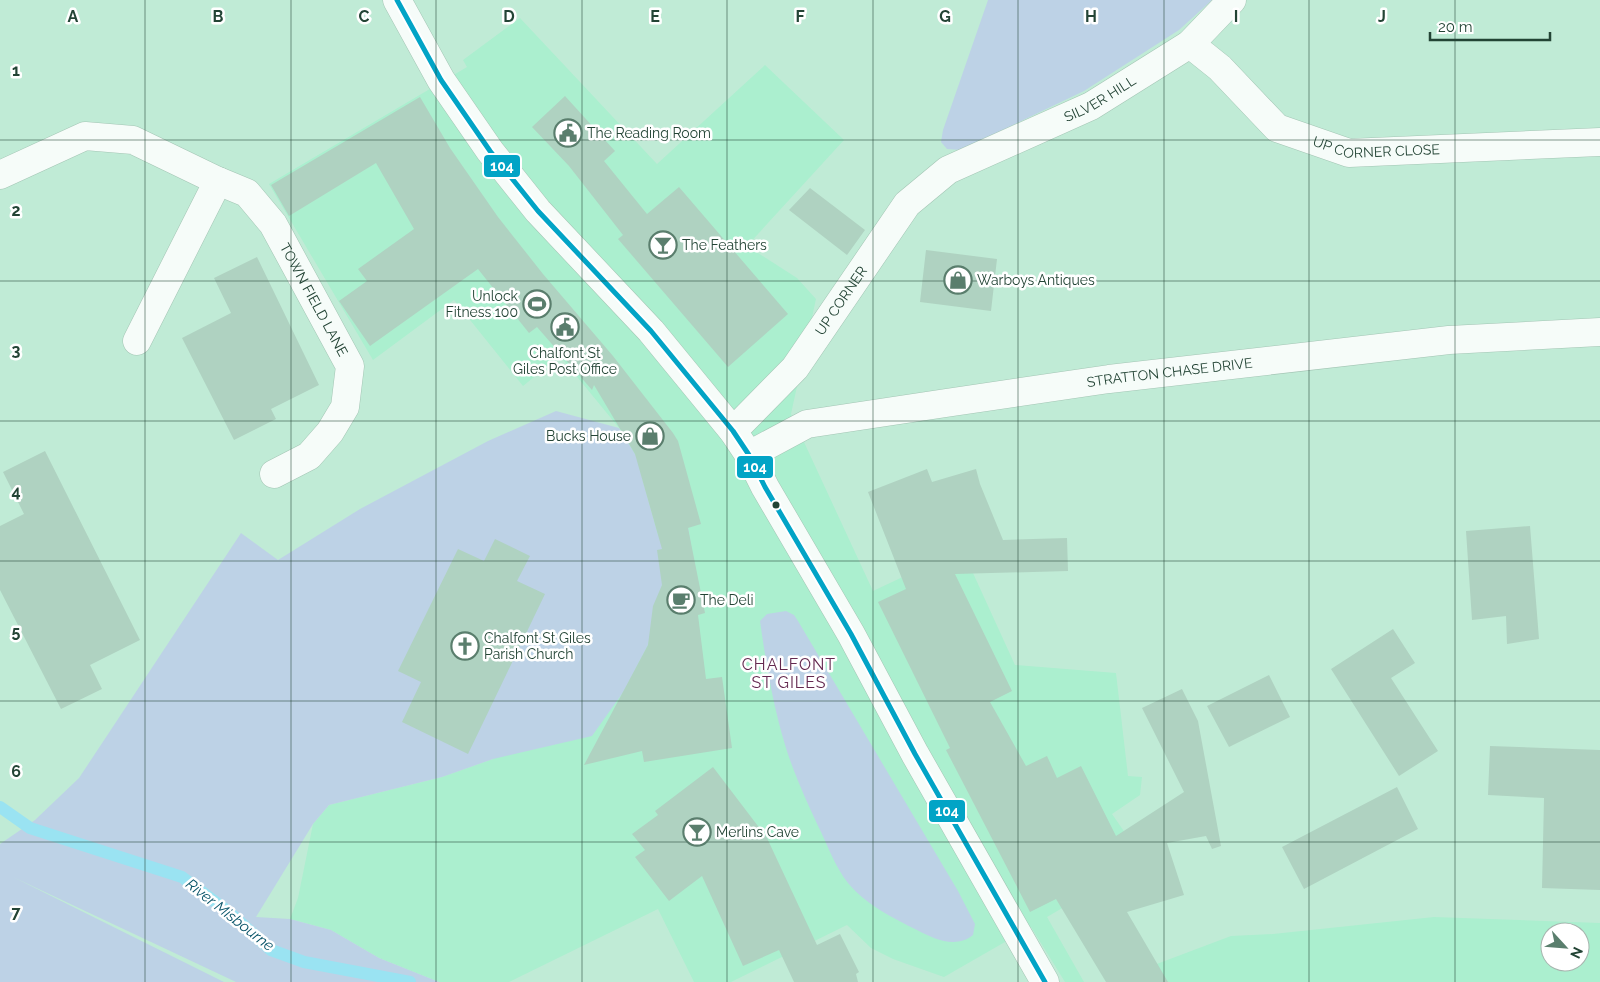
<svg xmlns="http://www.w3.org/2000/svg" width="1600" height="982" viewBox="0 0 1600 982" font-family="Raleway,sans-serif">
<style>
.built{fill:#abefcf;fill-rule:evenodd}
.green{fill:#bdd2e6}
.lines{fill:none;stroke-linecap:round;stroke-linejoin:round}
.stream{stroke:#9ae3f2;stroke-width:12}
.building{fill:#afd2c1}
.street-casing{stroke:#a3c5b4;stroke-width:29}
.secondary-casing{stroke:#a3c5b4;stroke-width:29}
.street{stroke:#f6fcf9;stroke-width:28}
.secondary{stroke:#f6fcf9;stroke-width:28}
.bus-1-casing{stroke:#fff;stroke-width:9}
.bus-1{stroke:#02a4c6;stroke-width:5}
.grid{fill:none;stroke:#234435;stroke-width:1;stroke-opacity:0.55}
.bus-dot{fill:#234435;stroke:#fff;stroke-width:2}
.labels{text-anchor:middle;stroke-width:5;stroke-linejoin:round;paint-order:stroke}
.street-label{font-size:14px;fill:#234435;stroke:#fff}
.poi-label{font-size:14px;fill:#234435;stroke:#fff;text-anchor:start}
.water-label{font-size:15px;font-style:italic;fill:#055267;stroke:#fff}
.quarter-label{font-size:16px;letter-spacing:1px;fill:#63284f;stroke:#fff}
.grid-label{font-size:16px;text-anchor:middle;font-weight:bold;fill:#234435;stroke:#fff;stroke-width:5;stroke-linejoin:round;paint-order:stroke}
.line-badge{stroke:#fff;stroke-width:2}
.badge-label{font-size:14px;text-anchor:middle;font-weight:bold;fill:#fff}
</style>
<rect width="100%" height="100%" fill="#c0ebd6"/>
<!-- built -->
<path class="built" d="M 520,18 L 657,164 L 765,65 L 844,140 L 747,246 L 797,278 L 816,299 L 791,414 L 873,591 L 962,549 L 1015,665 L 1116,673 L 1128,776 L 1142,777 L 1140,795 L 1112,814 L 1144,860 L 1047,917 L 1084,982 L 1065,982 L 1031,927 L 944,977 L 893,959 L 871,948 L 847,925 L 731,982 L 694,982 L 658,909 L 509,982 L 439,982 L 379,958 L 331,930 L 290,919 L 298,898 L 313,824 L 329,805 L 442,777 L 493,759 L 691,545 L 658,536 L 643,481 L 624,434 L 560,356 L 523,386 L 454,300 L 373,360 L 269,184 L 467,67 L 463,60 Z
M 1434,917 L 1600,923 L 1600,982 L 1109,982 L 1231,936 L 1273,934 ZM 1550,932 L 1580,932 L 1580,962 L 1550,962 Z"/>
<!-- green -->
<path class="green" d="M 988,0 L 1212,0 L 1179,30 L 1084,91 L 961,150 L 947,149 L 941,142 L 943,130 Z
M 556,411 L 619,428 L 640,462 L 643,481 L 658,535 L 688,528 L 691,545 L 662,585 L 648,645 L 624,691 L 592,736 L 493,759 L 442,777 L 329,805 L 313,824 L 256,917 L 290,919 L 331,930 L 379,958 L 439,982 L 236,982 L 13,877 L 224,982 L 0,982 L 0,844 L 35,820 L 79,778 L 241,533 L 278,560 L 360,509 L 488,441 Z
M 786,611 L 794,615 L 798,621 L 958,891 L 975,924 L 973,935 C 956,949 934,939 917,930 C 893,918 865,904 848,883 C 836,868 829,849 821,832 C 809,807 794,774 786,748 C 773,706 766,663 760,621 L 767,614 Z"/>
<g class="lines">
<!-- stream -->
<path class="stream" d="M 0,807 L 30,828 L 182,877 L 230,913 L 271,950 L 304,962 L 410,982"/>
</g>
<!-- building -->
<path class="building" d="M 565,96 L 615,151 L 604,161 L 647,214 L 679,187 L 788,314 L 728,367 L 618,239 L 623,235 L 569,166 L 532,127 Z
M 420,97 L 450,148 L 498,217 L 543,274 L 613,356 L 673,433 L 678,441 L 701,524 L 688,528 L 705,613 L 698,615 L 706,679 L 722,677 L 732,748 L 644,762 L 642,751 L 584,765 L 648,645 L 653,606 L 662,585 L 657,550 L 662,549 L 635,454 L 594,385 L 592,390 L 537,327 L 529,333 L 478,269 L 370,346 L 339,301 L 367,281 L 358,269 L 414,229 L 376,163 L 289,216 L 271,185 Z
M 810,188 L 865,230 L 847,255 L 789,210 Z
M 926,250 L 997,259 L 991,311 L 920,302 Z
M 257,257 L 319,385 L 271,409 L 276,419 L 234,440 L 182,338 L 231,313 L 214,278 Z
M 45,451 L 140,640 L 90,665 L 102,689 L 61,709 L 0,590 L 0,526 L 24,514 L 3,472 Z
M 927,469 L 932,482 L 976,469 L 980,484 L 1003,540 L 1067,538 L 1068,571 L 955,574 L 1012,691 L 990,702 L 1026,766 L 1047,756 L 1057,778 L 1081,766 L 1116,836 L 1184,792 L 1142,708 L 1182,689 L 1198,721 L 1221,846 L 1212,849 L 1206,836 L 1167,843 L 1184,895 L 1127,912 L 1168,982 L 1106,982 L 1056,899 L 1030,912 L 946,750 L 950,748 L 878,602 L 906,589 L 868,492 Z
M 1530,526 L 1539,639 L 1507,644 L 1506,616 L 1472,620 L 1466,531 Z
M 495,539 L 530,556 L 517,581 L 545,594 L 468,754 L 402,722 L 421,682 L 398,671 L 458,549 L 484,561 Z
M 1393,629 L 1415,663 L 1391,678 L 1438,751 L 1399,776 L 1331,669 Z
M 1269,675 L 1290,717 L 1229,747 L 1207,706 Z
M 1490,746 L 1600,750 L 1600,890 L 1542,888 L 1544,798 L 1488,795 Z
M 713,767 L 767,838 L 817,945 L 840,934 L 859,972 L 856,974 L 858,982 L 794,982 L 779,950 L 743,966 L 702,876 L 669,901 L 635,857 L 645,850 L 632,834 L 658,815 L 655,811 Z
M 1397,787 L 1418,829 L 1304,889 L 1282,847 Z"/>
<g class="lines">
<!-- street casing -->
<g class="street-casing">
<g id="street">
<path id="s1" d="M 1190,44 L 1220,68 L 1277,128 L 1349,153 L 1600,142"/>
<path id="s2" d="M 0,175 L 85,136 L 133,140 L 218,181 L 247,193 L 273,224 L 350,366 L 345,407 L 330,432 L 309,456 L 274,474"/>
<path d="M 137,341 L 218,181"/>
<path id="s3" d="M 733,431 L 795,368 L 907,204 L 948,170 L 1091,106 L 1190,44 L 1232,0"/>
<path id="s4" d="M 749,455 L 807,424 L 946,403 L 1109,379 L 1449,340 L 1600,332"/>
</g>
</g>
<!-- secondary casing -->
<g class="secondary-casing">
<path id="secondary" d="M 397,0 L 441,80 L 490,151 L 538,211 L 651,331 L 733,431 L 749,455 L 765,487 L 851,634 L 915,754 L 1045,982"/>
</g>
<!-- street -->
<use href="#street" class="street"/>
<!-- secondary -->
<use href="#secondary" class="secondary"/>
<!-- bus-1 casing -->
<g class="bus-1-casing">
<path id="bus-1" d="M 397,0 L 441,80 L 490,151 L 538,211 L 651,331 L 733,431 L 749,455 L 765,487 L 851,634 L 915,754 L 1045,982"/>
</g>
<!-- bus-1 -->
<use href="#bus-1" class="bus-1"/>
</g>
<!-- grid -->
<path class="grid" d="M 145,0 L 145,982M 291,0 L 291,982M 436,0 L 436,982M 582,0 L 582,982M 727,0 L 727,982M 873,0 L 873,982M 1018,0 L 1018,982M 1164,0 L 1164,982M 1309,0 L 1309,982M 1455,0 L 1455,982M 0,140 L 1600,140M 0,281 L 1600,281M 0,421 L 1600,421M 0,561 L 1600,561M 0,701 L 1600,701M 0,842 L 1600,842"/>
<!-- icons -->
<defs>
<g id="civic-ring" transform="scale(1.4375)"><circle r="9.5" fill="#fff" stroke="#5a7e6d" stroke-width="1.5"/><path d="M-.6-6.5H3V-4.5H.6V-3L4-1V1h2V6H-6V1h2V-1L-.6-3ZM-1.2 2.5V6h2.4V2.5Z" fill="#5a7e6d"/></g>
<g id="bar-ring" transform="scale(1.4375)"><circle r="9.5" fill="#fff" stroke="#5a7e6d" stroke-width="1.5"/><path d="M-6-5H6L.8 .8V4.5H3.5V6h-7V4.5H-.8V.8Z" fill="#5a7e6d"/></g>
<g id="shop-ring" transform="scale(1.4375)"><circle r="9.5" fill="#fff" stroke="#5a7e6d" stroke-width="1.5"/><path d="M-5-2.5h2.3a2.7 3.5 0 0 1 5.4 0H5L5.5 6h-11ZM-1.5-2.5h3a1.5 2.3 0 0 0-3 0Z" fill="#5a7e6d"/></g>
<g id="stadium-ring" transform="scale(1.4375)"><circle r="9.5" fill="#fff" stroke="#5a7e6d" stroke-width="1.5"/><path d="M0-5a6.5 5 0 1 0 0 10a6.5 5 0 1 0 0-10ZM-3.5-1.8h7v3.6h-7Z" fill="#5a7e6d"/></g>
<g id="cafe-ring" transform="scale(1.4375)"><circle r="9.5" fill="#fff" stroke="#5a7e6d" stroke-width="1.5"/><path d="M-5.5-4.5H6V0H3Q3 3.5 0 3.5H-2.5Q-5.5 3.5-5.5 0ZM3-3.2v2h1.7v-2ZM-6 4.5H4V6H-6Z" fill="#5a7e6d"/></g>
<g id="church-ring" transform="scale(1.4375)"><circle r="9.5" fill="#fff" stroke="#5a7e6d" stroke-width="1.5"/><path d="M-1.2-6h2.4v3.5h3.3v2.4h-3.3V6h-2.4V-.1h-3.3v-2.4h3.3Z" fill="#5a7e6d"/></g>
</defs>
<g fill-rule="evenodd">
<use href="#civic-ring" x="568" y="133"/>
<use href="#bar-ring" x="663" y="245"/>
<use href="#shop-ring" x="958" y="280"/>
<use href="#stadium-ring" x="537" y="304"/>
<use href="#civic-ring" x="565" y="327"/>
<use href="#shop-ring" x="650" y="436"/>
<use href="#cafe-ring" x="681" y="600"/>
<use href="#church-ring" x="465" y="646"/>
<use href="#bar-ring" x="697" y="832"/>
</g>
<!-- markers -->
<circle class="bus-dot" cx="776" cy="505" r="4.5"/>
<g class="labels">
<!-- street labels -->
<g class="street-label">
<text dy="5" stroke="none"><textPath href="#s3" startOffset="508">SILVER HILL</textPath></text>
<text dy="5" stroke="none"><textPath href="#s1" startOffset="224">UP CORNER CLOSE</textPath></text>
<text dy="5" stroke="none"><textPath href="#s2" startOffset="394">TOWN FIELD LANE</textPath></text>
<text dy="5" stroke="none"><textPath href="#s3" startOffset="170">UP CORNER</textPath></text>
<text dy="5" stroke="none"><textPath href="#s4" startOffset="432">STRATTON CHASE DRIVE</textPath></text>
</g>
<!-- poi labels -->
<g class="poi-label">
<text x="587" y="138">The Reading Room</text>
<text x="682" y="250">The Feathers</text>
<text x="977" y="285">Warboys Antiques</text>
<text x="518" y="301" text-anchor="end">Unlock<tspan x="518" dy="16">Fitness 100</tspan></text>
<text x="565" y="358" text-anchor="middle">Chalfont St<tspan x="565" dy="16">Giles Post Office</tspan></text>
<text x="631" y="441" text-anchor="end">Bucks House</text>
<text x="700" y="605">The Deli</text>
<text x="484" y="643">Chalfont St Giles<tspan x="484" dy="16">Parish Church</tspan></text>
<text x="716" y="837">Merlins Cave</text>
</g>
<!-- water labels -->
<g class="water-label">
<text transform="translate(230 915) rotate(38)" y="5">River Misbourne</text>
</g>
<!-- quarter labels -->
<g class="quarter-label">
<text x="789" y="670">CHALFONT<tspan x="789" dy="18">ST GILES</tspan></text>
</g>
</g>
<g class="grid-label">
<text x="73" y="22">A</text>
<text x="218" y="22">B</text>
<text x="364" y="22">C</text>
<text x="509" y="22">D</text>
<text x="655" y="22">E</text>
<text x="800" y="22">F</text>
<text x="945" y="22">G</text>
<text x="1091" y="22">H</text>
<text x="1236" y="22">I</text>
<text x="1382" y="22">J</text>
<text x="16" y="76">1</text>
<text x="16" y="216">2</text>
<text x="16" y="356">3</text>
<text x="16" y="497">4</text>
<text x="16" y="637">5</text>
<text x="16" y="777">6</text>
<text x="16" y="918">7</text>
</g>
<g class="line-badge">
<rect x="483" y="154" width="38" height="24" rx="5" fill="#02a4c6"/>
<rect x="736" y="455" width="38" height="24" rx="5" fill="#02a4c6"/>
<rect x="928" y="799" width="38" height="24" rx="5" fill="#02a4c6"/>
</g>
<g class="badge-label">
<text x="502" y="171">104</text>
<text x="755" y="472">104</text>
<text x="947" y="816">104</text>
</g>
<!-- north arrow -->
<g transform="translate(1565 947) rotate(116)"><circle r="24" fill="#ffffff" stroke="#a7b4ae"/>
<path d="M0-4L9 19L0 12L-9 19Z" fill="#5a7e6d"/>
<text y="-8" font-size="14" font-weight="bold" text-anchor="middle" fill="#234435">N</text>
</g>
<!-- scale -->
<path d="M1430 32v8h120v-8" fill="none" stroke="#234435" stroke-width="2.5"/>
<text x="1438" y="32" font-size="15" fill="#234435" stroke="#ffffff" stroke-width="4" paint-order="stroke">20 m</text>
</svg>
